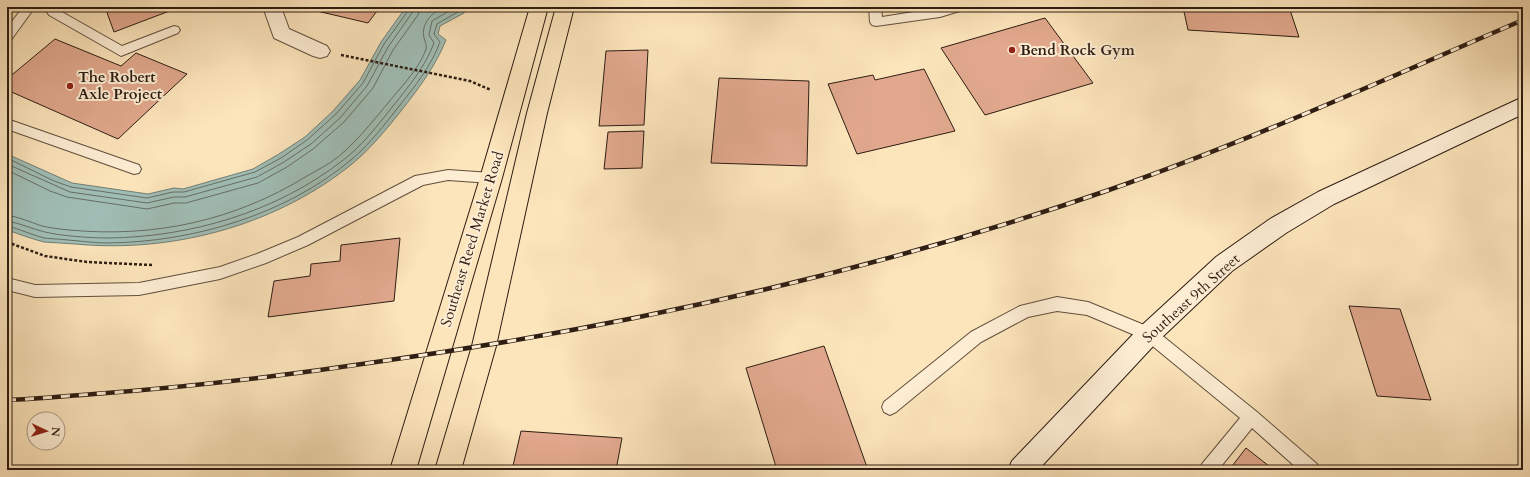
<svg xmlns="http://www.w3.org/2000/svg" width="1530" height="477" viewBox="0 0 1530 477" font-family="Cardo,serif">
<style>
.water{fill:#a0beb6;stroke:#727e75}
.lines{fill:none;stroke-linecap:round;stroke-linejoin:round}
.shore{stroke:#666e64;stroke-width:1}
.building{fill:#e1a88d;stroke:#2d1d13}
.lane-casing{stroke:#614f3d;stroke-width:2}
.street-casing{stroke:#614f3d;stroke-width:2}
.secondary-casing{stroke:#2d1d13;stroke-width:2}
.primary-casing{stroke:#2d1d13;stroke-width:2}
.path{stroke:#2d1d13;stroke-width:2.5;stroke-dasharray:3 2;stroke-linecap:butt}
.lane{fill:#fdedd3;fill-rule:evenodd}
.street{fill:#fdedd3;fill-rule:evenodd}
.secondary{fill:#fdedd3;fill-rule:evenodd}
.primary{fill:#fce4bb;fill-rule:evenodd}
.rail-casing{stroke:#2d1d13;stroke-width:4.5}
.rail{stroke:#fdedd3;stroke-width:3;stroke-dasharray:9;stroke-linecap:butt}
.poi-dot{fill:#8f2418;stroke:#fdedd3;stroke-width:1.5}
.labels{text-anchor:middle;stroke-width:4;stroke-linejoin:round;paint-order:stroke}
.poi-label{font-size:15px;font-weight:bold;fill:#2d1d13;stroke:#fdedd3;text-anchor:start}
.street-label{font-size:15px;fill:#2d1d13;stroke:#fdedd3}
</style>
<rect width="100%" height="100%" fill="#fce4bb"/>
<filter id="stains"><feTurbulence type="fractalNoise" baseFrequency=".005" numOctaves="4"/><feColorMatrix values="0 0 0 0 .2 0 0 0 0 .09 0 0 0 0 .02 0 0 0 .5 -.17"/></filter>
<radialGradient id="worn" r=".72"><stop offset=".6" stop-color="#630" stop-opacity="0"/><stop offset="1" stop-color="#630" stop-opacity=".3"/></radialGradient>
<!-- water -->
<path class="water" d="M 406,7 L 468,7 L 464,13 L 440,26 L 438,34 L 446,40 C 435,67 419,88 401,111 C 385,131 368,152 347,168 C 271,227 170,253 75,244 C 65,243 54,243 44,242 C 32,239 19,234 7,230 L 7,154 L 72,183 L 148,194 L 174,188 L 183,189 L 253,169 L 279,154 L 305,137 L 333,111 L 360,80 L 381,42 Z"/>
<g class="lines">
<!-- shore -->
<path class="shore" d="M 7,158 L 54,181 L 71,187 L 147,198 L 173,192 L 184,192 L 255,172 L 281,158 L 307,140 L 336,114 L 363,83 L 384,44 L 408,11 L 409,7
M 7,164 L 70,192 L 147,203 L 174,197 L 185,197 L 257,177 L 284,162 L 311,144 L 340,118 L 367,86 L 388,47 L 412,13 L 414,7
M 7,170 L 50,191 L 67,197 L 147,209 L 174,203 L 186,203 L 258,183 L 287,167 L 313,149 L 344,122 L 373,88 L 393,50 L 418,15 L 420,7
M 7,215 C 19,217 30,222 42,226 C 50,228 60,229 69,230 C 154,238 234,221 307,176 C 317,170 328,165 338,157 C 361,138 379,113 399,90 C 409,78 421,64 426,49 C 427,45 425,42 424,38 C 421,23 431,14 443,7
M 7,221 C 20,223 32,229 45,232 C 61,236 91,238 108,238 C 191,237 276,212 342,161 C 362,146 378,125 393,106 C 409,86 425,67 434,43 L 429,35 L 432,21 L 456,7
M 7,226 C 20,229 32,235 44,238 C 52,239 61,239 68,240 C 81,241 95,243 108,243 C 193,242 286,215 352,159 C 370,144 385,124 400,105 C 416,85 431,66 440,42 L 434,34 L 437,24 L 461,10 L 463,7"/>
</g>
<!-- building -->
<path class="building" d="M 105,7 L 180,7 L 114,32 Z
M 320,7 L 380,7 L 368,23 L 317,11 Z
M 1183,7 L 1289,7 L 1299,37 L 1188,30 Z
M 1045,18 L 1093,83 L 985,115 L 941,48 Z
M 55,39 L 121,66 L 136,53 L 187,74 L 118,139 L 7,90 L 7,79 Z
M 648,50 L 644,125 L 599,126 L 606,51 Z
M 924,69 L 955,131 L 857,154 L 828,84 L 873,75 L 875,80 Z
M 719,78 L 809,81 L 807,166 L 711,163 Z
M 644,131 L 642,168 L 604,169 L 608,132 Z
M 400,238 L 394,301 L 268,317 L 274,281 L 310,276 L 311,264 L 340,261 L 341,245 Z
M 1349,306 L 1400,309 L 1431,400 L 1377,396 Z
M 824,346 L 868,470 L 777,470 L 746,368 Z
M 521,431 L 622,438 L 616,470 L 512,470 Z
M 1246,448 L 1274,470 L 1229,470 Z"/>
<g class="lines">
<!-- lane casing -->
<g class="lane-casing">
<path id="lane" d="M 23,7 L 35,7 L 11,40 L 7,41 L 7,28 Z
M 53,7 L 68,7 L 62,12 L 122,46 L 174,26 L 178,27 L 180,30 L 178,33 L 121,56 L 49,15 L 47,12 Z
M 869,7 L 881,7 L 882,17 L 945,7 L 965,7 L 963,10 L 940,17 L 876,26 L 872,25 L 870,22 Z
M 7,119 L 139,165 L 141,169 L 139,173 L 134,174 L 7,129 Z
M 448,170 L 491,173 L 496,174 L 498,178 L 496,182 L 491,183 L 448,180 L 423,185 L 308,245 L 266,263 L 220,279 L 139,295 L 35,297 L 7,290 L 7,278 L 35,285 L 139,283 L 220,267 L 257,254 L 298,237 L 415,176 Z
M 1057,297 L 1088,302 L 1154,329 L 1257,412 L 1317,464 L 1319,470 L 1299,470 L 1252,428 L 1218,470 L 1200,470 L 1202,464 L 1240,418 L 1144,339 L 1087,315 L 1057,311 L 1028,317 L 981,342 L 896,412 L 890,415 L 884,412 L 882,407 L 884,402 L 971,332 L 1020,306 Z"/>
</g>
<!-- street casing -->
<g class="street-casing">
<path id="street" d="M 263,7 L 281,7 L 289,29 L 327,46 L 330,51 L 327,56 L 320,58 L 313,56 L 274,38 Z"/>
</g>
<!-- secondary casing -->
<g class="secondary-casing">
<path id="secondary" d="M 1523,97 L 1523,114 L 1334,204 L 1286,233 L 1232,271 L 1157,342 L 1038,470 L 1008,470 L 1012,461 L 1141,326 L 1216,257 L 1270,219 L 1318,192 Z"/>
</g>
<!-- primary casing -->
<g class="primary-casing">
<path id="primary" d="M 530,7 L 548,7 L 502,178 L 416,470 L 390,470 L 480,178 Z
M 556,7 L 574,7 L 547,113 L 496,346 L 461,470 L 435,470 L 472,346 L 527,113 Z"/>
</g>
<!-- path -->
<path class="path" d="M 341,55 L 470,81 L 491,90
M 7,242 L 45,256 L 87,262 L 152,265"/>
<!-- lane -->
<use href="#lane" class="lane"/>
<!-- street -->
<use href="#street" class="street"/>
<!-- secondary -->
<use href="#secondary" class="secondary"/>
<!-- primary -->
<use href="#primary" class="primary"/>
<!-- rail casing -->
<g class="rail-casing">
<path id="rail" d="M 7,400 C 36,399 65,396 94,394 C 188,387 283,376 376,362 C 624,327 869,273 1106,191 C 1248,142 1385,79 1523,20"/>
</g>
<!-- rail -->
<use href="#rail" class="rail"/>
</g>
<!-- markers -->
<g class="poi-dot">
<circle cx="1012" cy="50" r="4"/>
<circle cx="70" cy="86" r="4"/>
</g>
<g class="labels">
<!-- poi labels -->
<g class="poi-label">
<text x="1020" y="55">Bend Rock Gym</text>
<text x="78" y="82">The Robert<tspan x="78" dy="17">Axle Project</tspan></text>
</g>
<!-- street labels -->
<g class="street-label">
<text transform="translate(472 239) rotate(-73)" y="5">Southeast Reed Market Road</text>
<text transform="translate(1191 298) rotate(-42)" y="5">Southeast 9th Street</text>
</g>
</g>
<!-- margin -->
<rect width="1530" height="477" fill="none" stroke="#fce4bb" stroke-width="24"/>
<rect x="8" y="8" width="1514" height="461" fill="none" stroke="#2d1d13" stroke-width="2"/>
<rect x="12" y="12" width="1506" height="453" fill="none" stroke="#2d1d13"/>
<!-- north arrow -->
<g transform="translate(46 431) rotate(94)"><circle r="19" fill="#fdedd3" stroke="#aa9a86"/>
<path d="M0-3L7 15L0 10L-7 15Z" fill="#8f2418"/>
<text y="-6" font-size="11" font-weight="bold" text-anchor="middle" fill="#2d1d13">N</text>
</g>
<rect width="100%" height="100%" filter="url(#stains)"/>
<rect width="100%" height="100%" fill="url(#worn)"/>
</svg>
